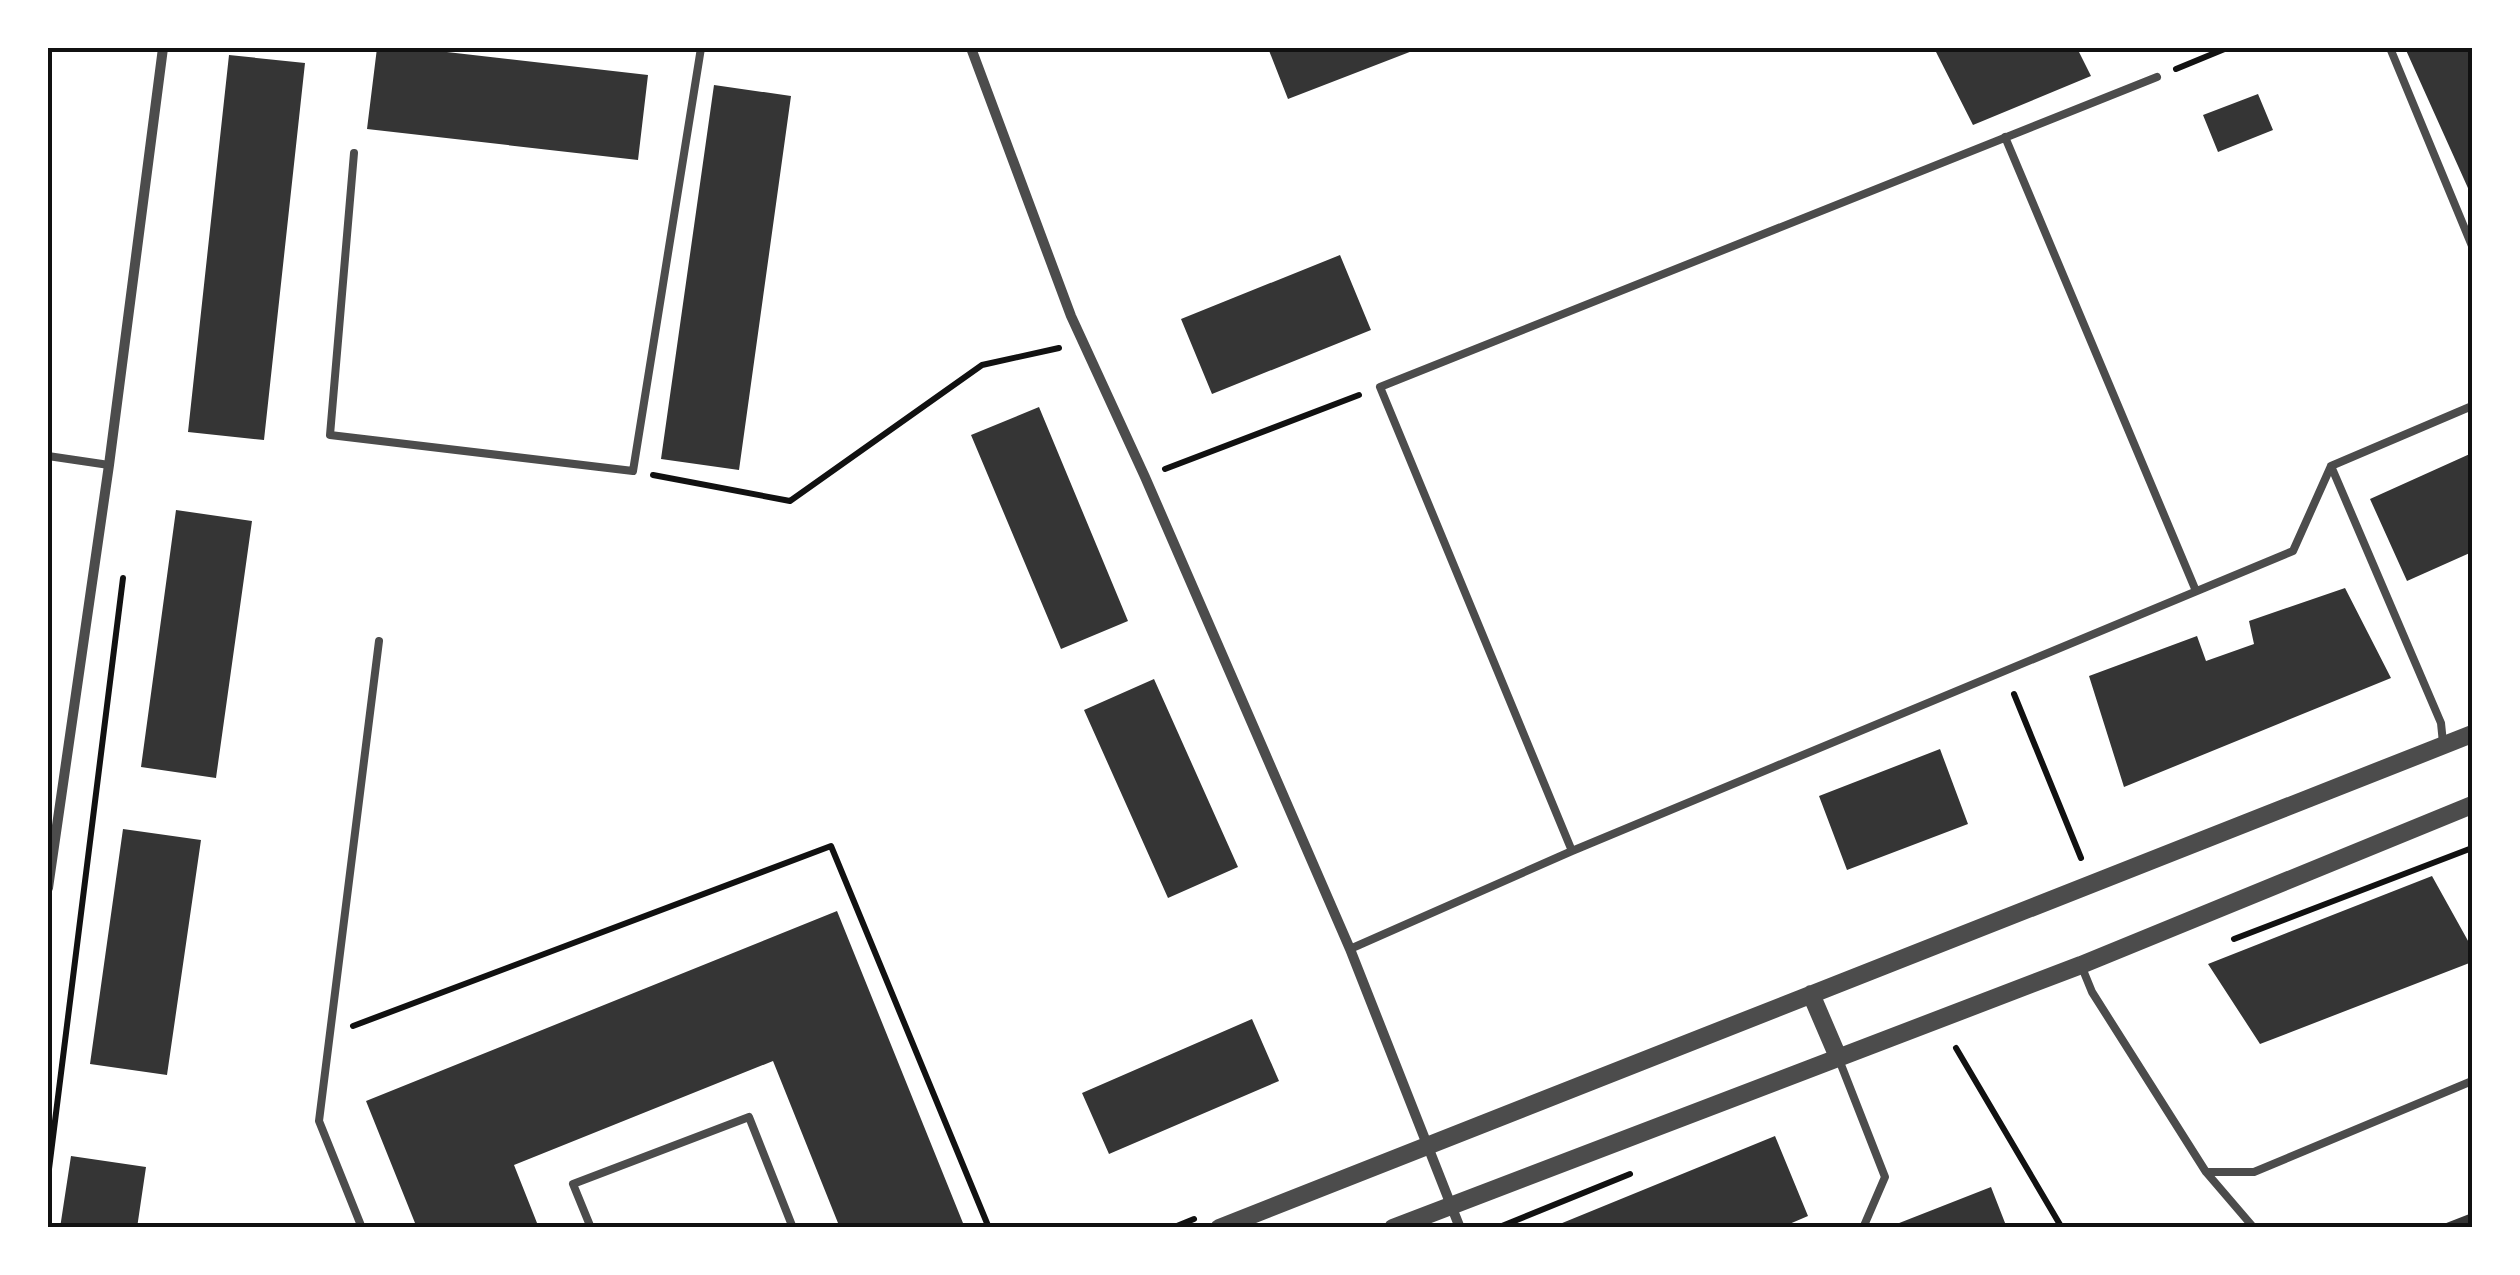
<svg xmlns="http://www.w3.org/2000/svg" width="2520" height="1275" viewBox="0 0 2520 1275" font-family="'DejaVu Sans',sans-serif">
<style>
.building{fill:#353535}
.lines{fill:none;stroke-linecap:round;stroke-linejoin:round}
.path{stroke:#111;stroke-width:6}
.service{stroke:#4c4c4c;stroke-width:8}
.minor{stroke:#4c4c4c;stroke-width:10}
.tertiary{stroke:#4c4c4c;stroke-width:18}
.neatline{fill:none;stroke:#111;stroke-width:4}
</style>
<rect width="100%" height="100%" fill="#fff"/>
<!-- building -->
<path class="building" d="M 377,48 L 412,48 L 648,75 L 638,160 L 367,129 Z
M 1268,48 L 1420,48 L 1288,99 Z
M 1934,48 L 2077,48 L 2091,76 L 1973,125 Z
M 2405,48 L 2472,48 L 2472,197 Z
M 229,55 L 305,63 L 264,440 L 188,432 Z
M 714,85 L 791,96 L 739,470 L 661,459 Z
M 2258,94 L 2273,130 L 2218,152 L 2203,115 Z
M 1340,255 L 1371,330 L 1212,394 L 1181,319 Z
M 1039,407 L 1128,621 L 1061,649 L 971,435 Z
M 2472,453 L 2472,552 L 2407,581 L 2370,499 Z
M 176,510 L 252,521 L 216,778 L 141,767 Z
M 2345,588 L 2391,678 L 2124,787 L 2089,676 L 2197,636 L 2206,661 L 2254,644 L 2249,621 Z
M 1154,679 L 1238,867 L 1168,898 L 1084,710 Z
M 1940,749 L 1968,824 L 1847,870 L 1819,796 Z
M 123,829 L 201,840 L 167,1075 L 90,1064 Z
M 2432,876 L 2472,948 L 2472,962 L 2260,1044 L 2208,964 Z
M 837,911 L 965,1228 L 840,1228 L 773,1061 L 514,1165 L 539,1228 L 417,1228 L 366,1101 Z
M 1252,1019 L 1279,1081 L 1109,1154 L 1082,1093 Z
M 1775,1136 L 1808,1216 L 1780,1228 L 1550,1228 Z
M 71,1156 L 146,1167 L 137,1228 L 60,1228 Z
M 1991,1187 L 2007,1228 L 1889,1228 L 1889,1227 Z
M 2472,1213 L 2472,1228 L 2436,1228 L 2436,1227 Z"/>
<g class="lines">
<!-- path -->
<path class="path" d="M 2176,69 L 2227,48
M 1165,469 L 1359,395
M 653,475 L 790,501 L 982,365 L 1059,348
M 2014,694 L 2081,858
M 2234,939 L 2472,848
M 353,1026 L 831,846 L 989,1228
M 1956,1048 L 2062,1228
M 48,1177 L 123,578
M 1172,1228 L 1194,1219
M 1497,1228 L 1630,1174"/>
<!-- service -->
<path class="service" d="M 2390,48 L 2472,246
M 2005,137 L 2196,591
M 354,153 L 330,435 L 633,471 L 701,48
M 48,456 L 109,465
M 2331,466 L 2441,723 L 2443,743
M 1572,851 L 1380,387 L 2157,77
M 1350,949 L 1572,851 L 2293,551 L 2331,466 L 2472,406
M 2081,965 L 2092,992 L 2206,1172 L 2254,1172 L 2472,1081
M 1838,1057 L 1885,1177 L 1863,1228
M 2206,1172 L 2254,1228
M 362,1228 L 319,1121 L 379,641
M 591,1228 L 573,1184 L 749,1117 L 793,1228"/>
<!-- minor -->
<path class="minor" d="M 971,48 L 1071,316 L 1145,477 L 1350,949 L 1460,1228
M 48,888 L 109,465 L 163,48"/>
<!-- tertiary -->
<path class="tertiary" d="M 1811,994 L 1838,1057
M 1219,1228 L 2472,734
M 1393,1228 L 2081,965 L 2472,805"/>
</g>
<!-- border -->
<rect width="2520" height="1275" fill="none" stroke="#ffffff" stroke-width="100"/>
<rect x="50" y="50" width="2420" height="1175" class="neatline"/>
</svg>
